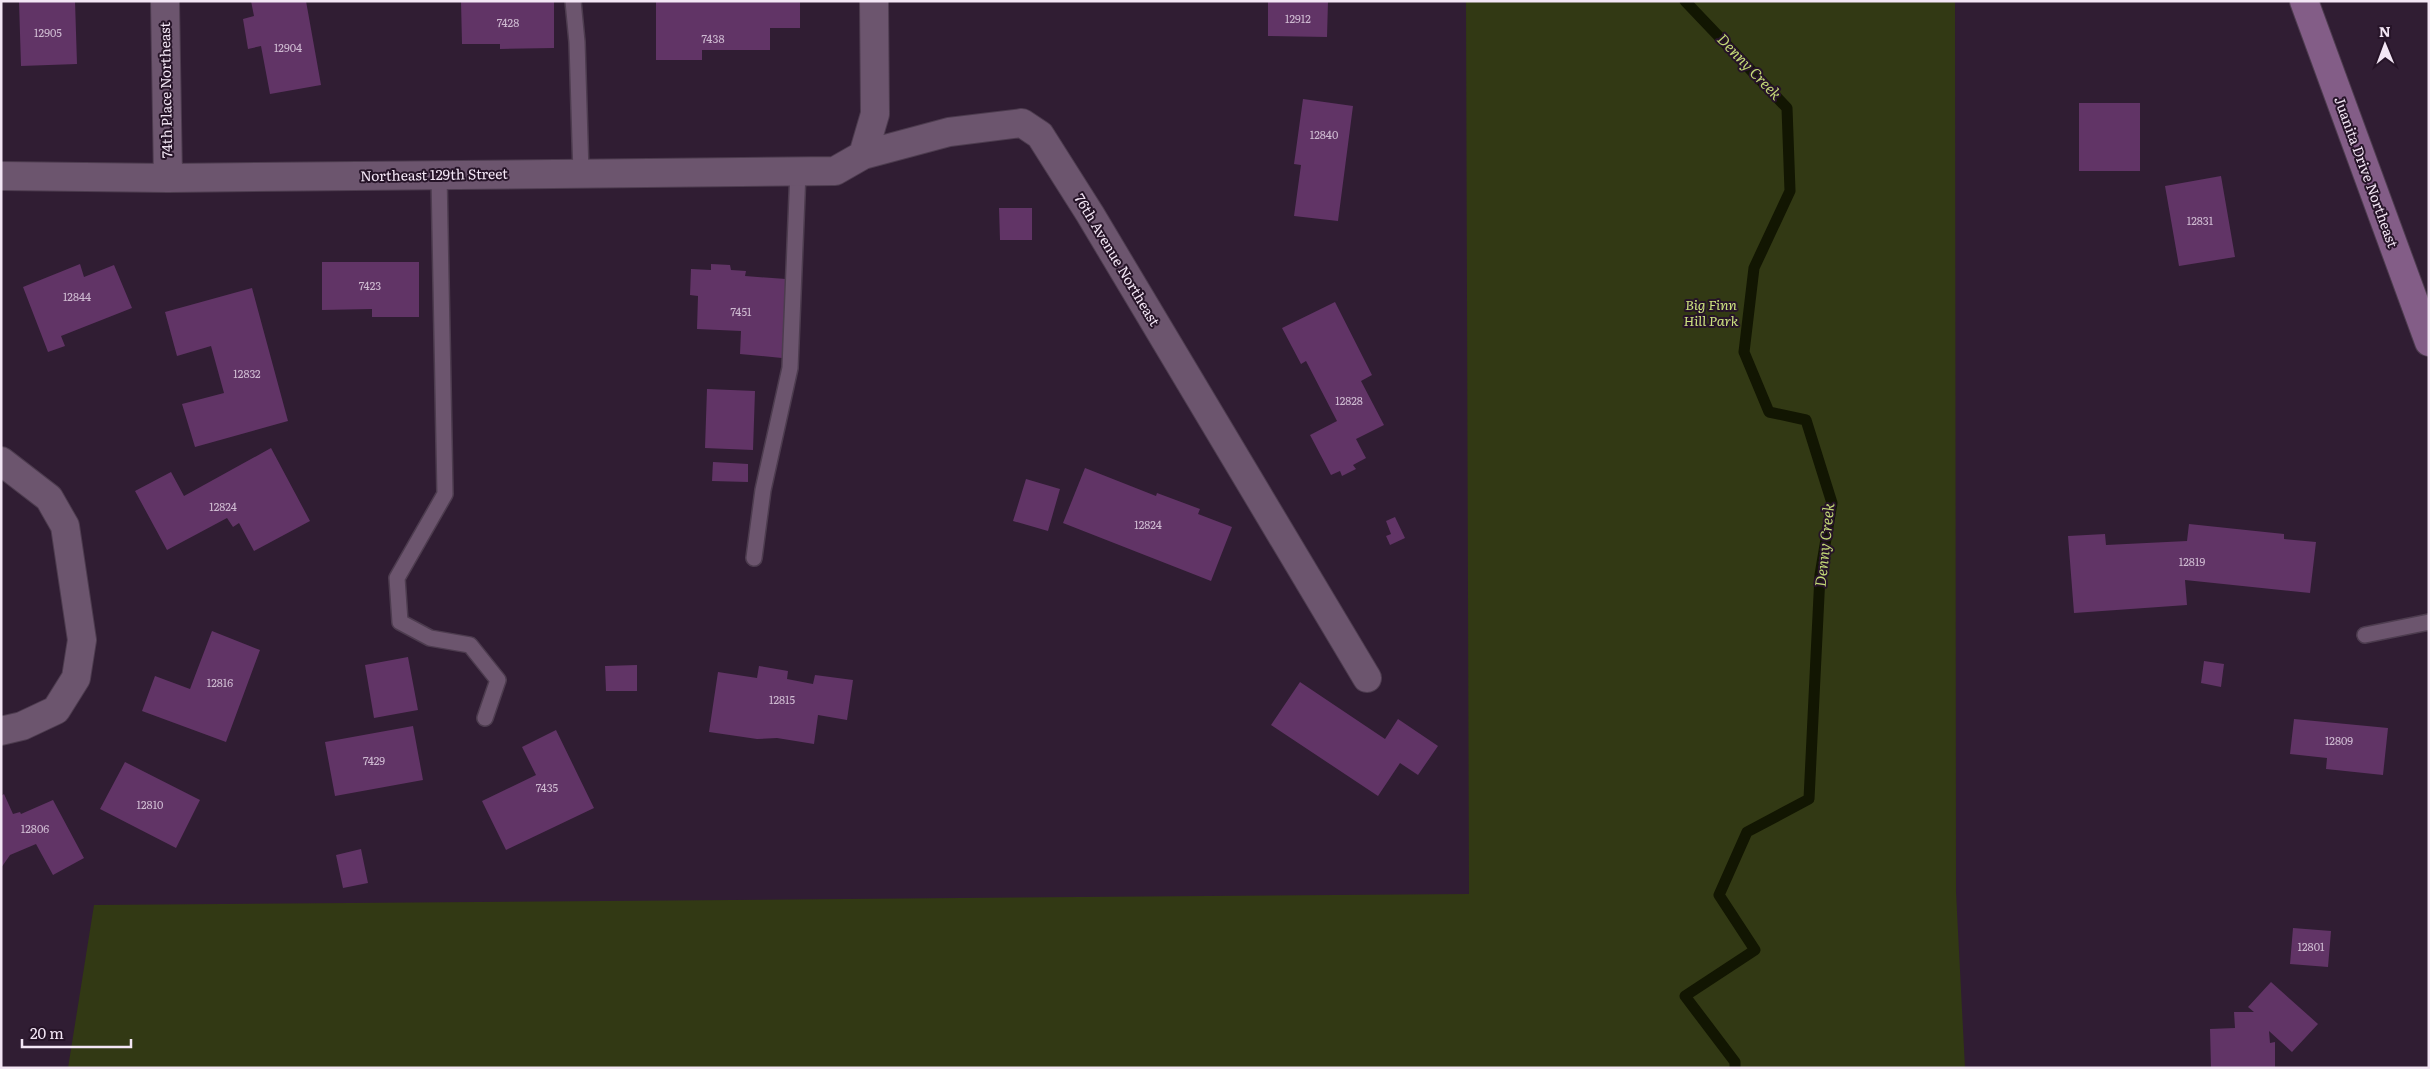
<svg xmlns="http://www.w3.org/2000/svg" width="2430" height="1069" viewBox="0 0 2430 1069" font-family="Literata,serif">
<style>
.green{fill:#323914}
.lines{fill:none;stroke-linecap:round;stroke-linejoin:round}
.stream{stroke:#121602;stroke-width:11}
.building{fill:#613466}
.service-casing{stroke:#4d3c4f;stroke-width:18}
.minor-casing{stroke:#4d3c4f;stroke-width:30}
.secondary-casing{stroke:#4d3c4f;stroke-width:30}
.service{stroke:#6c556e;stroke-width:15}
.minor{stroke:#6c556e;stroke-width:28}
.secondary{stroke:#835d87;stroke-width:28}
.labels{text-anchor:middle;stroke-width:4;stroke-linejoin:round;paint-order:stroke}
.number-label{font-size:11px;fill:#cebad1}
.street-label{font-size:14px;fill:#f3e6f5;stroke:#261428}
.park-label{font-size:14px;font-style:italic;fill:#cce17f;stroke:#261428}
.water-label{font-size:15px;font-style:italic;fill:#c4d977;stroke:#261428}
</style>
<rect width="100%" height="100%" fill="#301d33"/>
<!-- green -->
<path class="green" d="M 1466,1 L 1955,1 L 1956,892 L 1965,1068 L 68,1068 L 94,905 L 1469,894 Z"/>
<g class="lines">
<!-- stream -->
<path class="stream" d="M 1685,1 L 1787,108 L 1790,191 L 1754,268 L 1744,352 L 1769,412 L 1806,420 L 1832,503 L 1820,575 L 1809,799 L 1747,832 L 1719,895 L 1755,950 L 1685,996 L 1735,1062 L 1735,1068"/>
</g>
<!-- building -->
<path class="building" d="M 19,1 L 75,1 L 77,64 L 21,66 Z
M 251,1 L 306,1 L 321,85 L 270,94 L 261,46 L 248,49 L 243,19 L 254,16 Z
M 461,1 L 554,1 L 554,48 L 500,49 L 500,44 L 462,44 Z
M 656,1 L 800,1 L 800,28 L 770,28 L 770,50 L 702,50 L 702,60 L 656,60 Z
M 1268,1 L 1328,1 L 1327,37 L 1268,36 Z
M 1303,99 L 1353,106 L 1338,221 L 1294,216 L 1301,165 L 1294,164 Z
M 2079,103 L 2140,103 L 2140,171 L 2079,171 Z
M 2221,176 L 2235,257 L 2179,266 L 2165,186 Z
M 999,208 L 1032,208 L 1032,240 L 1000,240 Z
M 322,262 L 419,262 L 419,317 L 372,317 L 372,309 L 322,310 Z
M 80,264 L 84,277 L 114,265 L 132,308 L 61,336 L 65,346 L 48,352 L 23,287 Z
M 711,264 L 730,265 L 731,270 L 746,271 L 745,276 L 786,279 L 782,358 L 740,354 L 741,331 L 697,329 L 698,296 L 690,295 L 691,269 L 711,270 Z
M 252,288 L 288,421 L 195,447 L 182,404 L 224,393 L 211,346 L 177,356 L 165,312 Z
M 1335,302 L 1372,375 L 1361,381 L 1384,425 L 1356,439 L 1366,458 L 1353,465 L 1356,469 L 1342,476 L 1340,471 L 1331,475 L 1310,435 L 1337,421 L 1306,361 L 1301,364 L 1282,328 Z
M 707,389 L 755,391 L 753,450 L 705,448 Z
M 271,448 L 310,521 L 254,551 L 239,523 L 233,527 L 227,518 L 167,550 L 135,491 L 171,472 L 184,496 Z
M 713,462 L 748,464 L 748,482 L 712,481 Z
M 1085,468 L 1156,496 L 1157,493 L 1200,509 L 1198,514 L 1232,527 L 1211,581 L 1063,523 Z
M 1026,479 L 1060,489 L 1048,531 L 1013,521 Z
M 1395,517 L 1405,538 L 1390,545 L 1386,536 L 1391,534 L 1386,521 Z
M 2189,524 L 2284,534 L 2284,539 L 2316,542 L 2310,593 L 2185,580 L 2187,605 L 2074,613 L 2068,536 L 2105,534 L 2106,545 L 2187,541 Z
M 212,631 L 260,650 L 226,742 L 142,711 L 155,676 L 190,689 Z
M 408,657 L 418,710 L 374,718 L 365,665 Z
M 2204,661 L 2224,664 L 2221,687 L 2201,683 Z
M 637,665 L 637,691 L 606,691 L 605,666 Z
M 759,666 L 788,671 L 787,679 L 813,684 L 815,675 L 853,680 L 847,720 L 818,715 L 814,744 L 777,738 L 757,739 L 709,732 L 718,672 L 757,678 Z
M 1300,682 L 1385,739 L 1398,719 L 1438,746 L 1418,775 L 1400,763 L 1378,796 L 1271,725 Z
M 2294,719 L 2388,728 L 2383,775 L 2326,769 L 2327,758 L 2290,754 Z
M 413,726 L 423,780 L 335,796 L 325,742 Z
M 556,730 L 594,808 L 506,850 L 482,801 L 536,775 L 522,747 Z
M 125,762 L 200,800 L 176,848 L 100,809 Z
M 4,794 L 13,814 L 20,812 L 21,814 L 53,800 L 84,858 L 53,875 L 36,844 L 10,855 L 1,868 L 1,796 Z
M 361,849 L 368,883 L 343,888 L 336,855 Z
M 2293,928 L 2331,931 L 2328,967 L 2290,964 Z
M 2271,982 L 2318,1024 L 2292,1052 L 2269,1031 L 2270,1043 L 2275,1042 L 2275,1068 L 2211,1068 L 2210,1029 L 2235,1028 L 2234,1012 L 2254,1012 L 2248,1007 Z"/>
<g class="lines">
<!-- service casing -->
<g class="service-casing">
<path id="service" d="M 573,1 L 577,42 L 581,174
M 439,175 L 445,494 L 397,578 L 400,622 L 430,638 L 470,645 L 498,680 L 485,718
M 754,558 L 763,490 L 790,368 L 798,171
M 2365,635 L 2429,622"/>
</g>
<!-- minor casing -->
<g class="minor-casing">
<path id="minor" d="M 165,1 L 168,178
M 863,155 L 875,114 L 874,1
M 1,176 L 168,178 L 835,171 L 863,155 L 949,132 L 1022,123 L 1040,135 L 1090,214 L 1367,678
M 1,461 L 49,498 L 65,526 L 82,640 L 76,678 L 56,710 L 22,726 L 1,731"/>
</g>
<!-- secondary casing -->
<g class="secondary-casing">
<path id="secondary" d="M 2304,1 L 2429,342"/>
</g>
<!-- service -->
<use href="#service" class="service"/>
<!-- minor -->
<use href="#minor" class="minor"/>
<!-- secondary -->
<use href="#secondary" class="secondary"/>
</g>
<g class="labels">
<!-- number labels -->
<g class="number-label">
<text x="1298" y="23">12912</text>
<text x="508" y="27">7428</text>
<text x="48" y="37">12905</text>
<text x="713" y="43">7438</text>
<text x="288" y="52">12904</text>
<text x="1324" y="139">12840</text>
<text x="2200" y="225">12831</text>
<text x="370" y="290">7423</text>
<text x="77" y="301">12844</text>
<text x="741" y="316">7451</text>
<text x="247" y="378">12832</text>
<text x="1349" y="405">12828</text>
<text x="223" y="511">12824</text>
<text x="1148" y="529">12824</text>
<text x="2192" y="566">12819</text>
<text x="220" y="687">12816</text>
<text x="782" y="704">12815</text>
<text x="2339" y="745">12809</text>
<text x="374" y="765">7429</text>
<text x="547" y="792">7435</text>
<text x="150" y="809">12810</text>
<text x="35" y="833">12806</text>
<text x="2311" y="951">12801</text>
</g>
<!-- street labels -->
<g class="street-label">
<text transform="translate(166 90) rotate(-91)" y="5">74th Place Northeast</text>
<text transform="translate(2366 172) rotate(70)" y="5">Juanita Drive Northeast</text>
<text transform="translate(434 175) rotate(-1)" y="5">Northeast 129th Street</text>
<text transform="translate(1117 260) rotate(59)" y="5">76th Avenue Northeast</text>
</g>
<!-- park labels -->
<g class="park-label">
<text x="1711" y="310">Big Finn<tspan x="1711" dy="16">Hill Park</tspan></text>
</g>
<!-- water labels -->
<g class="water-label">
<text transform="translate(1749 67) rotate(46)" y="5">Denny Creek</text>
<text transform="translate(1825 545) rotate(-84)" y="5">Denny Creek</text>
</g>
</g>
<!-- border -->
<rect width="2430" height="1069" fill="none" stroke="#f3e6f5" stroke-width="5"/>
<!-- north arrow -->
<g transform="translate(2385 45) rotate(359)" stroke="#261428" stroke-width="4" paint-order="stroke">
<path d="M0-4L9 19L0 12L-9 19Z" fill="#f3e6f5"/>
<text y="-8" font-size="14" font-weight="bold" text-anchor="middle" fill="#f3e6f5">N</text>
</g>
<!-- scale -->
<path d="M22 1039v8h109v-8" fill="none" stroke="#f3e6f5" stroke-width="2.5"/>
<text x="30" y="1039" font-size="15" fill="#f3e6f5" stroke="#261428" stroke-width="4" paint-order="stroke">20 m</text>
</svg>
